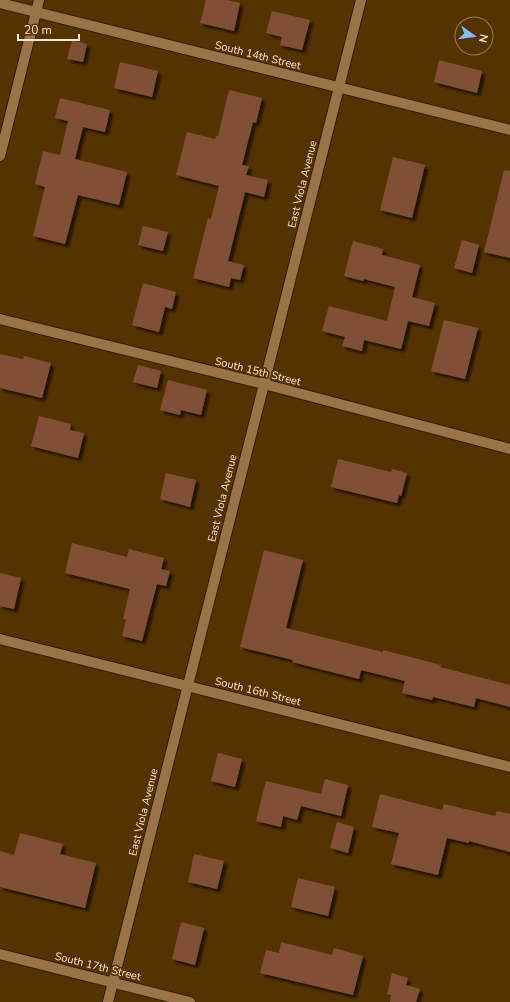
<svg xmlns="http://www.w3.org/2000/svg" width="510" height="1002" viewBox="0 0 510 1002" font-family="'Nunito Sans',sans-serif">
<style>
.building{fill:#815034;filter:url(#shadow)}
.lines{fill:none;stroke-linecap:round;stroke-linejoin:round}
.minor-casing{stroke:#311f07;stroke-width:12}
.tertiary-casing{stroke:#311f07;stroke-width:12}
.minor{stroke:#9a7447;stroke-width:10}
.tertiary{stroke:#9a7447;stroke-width:10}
.labels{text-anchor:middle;stroke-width:3.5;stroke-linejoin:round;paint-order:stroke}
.street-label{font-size:11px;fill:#fce6cf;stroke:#530}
</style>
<defs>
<filter id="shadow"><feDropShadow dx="3.5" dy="3.5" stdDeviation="1" flood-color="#0009"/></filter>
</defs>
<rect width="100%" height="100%" fill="#530"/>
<!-- building -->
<path class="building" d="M 206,0 L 227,0 L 240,3 L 234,31 L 200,23 Z
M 272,11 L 310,20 L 302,50 L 280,45 L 282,37 L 266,33 Z
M 72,40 L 87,44 L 83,62 L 67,59 Z
M 439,60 L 482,71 L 477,93 L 434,82 Z
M 120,62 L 158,71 L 152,97 L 114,88 Z
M 229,90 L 262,98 L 256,123 L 253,122 L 242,165 L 249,166 L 246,175 L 268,180 L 264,197 L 245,192 L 228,261 L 244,265 L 240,280 L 231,278 L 229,287 L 193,278 L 208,218 L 211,219 L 219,186 L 176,175 L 187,132 L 215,139 L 216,136 L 218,136 Z
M 60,98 L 110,110 L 105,132 L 83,127 L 75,159 L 127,172 L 119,205 L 78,195 L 65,244 L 33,236 L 45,187 L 35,184 L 43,151 L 60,155 L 68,121 L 55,118 Z
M 393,157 L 425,165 L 412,218 L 380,210 Z
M 504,170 L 510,171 L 510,258 L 484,252 Z
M 143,226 L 168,232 L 163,251 L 138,245 Z
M 462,240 L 479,245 L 472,273 L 454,268 Z
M 353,241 L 383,249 L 382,255 L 420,265 L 412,297 L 435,303 L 429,326 L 408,321 L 401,349 L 364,340 L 362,351 L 342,346 L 345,337 L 322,331 L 329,306 L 387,321 L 395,287 L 364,279 L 363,281 L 344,276 Z
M 143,283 L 176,292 L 172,309 L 165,307 L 159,332 L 132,325 Z
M 444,320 L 478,328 L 465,379 L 431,371 Z
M 0,354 L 23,359 L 24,356 L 51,363 L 42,398 L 0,388 Z
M 138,365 L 161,371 L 157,388 L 133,382 Z
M 168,380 L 207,390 L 201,415 L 181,410 L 180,415 L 160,410 Z
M 39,416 L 71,424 L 70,430 L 84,433 L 78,458 L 31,446 Z
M 338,459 L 391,472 L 392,469 L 407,473 L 401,496 L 399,495 L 397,503 L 331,487 Z
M 166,473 L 196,480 L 190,507 L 160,499 Z
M 72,543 L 127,557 L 129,549 L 164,558 L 161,569 L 170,571 L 166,586 L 157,584 L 142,641 L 122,636 L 126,620 L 123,619 L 130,589 L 65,573 Z
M 264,550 L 303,560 L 286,628 L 383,652 L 383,650 L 441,665 L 440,667 L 510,685 L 510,707 L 476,698 L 474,707 L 433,697 L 432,700 L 402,693 L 405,681 L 361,670 L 359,679 L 292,662 L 293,660 L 240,647 Z
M 0,573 L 21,578 L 14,609 L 0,606 Z
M 218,753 L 242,759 L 235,787 L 211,781 Z
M 325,779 L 348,785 L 341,816 L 301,806 L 297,820 L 283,816 L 281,827 L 256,821 L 266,781 L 321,794 Z
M 380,794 L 442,810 L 444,804 L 495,816 L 497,811 L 510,814 L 510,852 L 469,841 L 469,843 L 447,838 L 438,875 L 391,864 L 399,833 L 372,827 Z
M 337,822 L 354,827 L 348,853 L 330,848 Z
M 20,833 L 63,844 L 60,854 L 96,863 L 85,908 L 0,887 L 0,851 L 14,855 Z
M 194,854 L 224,861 L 217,889 L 188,882 Z
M 298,878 L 335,887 L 328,916 L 291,907 Z
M 181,922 L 204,928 L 195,965 L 172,959 Z
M 281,942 L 332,955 L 334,948 L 363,956 L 353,995 L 260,973 L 266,950 L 279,953 Z
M 392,973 L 408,978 L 406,985 L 420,989 L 416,1002 L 390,1002 L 391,995 L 387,994 Z"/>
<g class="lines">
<!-- minor casing -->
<g class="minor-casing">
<path id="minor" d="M 0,3 L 510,130
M 0,156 L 39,0
M 0,319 L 264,384 L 510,449
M 0,639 L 510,767
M 0,954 L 190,1002"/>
</g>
<!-- tertiary casing -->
<g class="tertiary-casing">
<path id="tertiary" d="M 108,1002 L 361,0"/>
</g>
<!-- minor -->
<use href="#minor" class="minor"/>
<!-- tertiary -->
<use href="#tertiary" class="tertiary"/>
</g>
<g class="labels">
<!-- street labels -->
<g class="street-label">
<text transform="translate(258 55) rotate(14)" y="4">South 14th Street</text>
<text transform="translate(302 184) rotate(-76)" y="4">East Viola Avenue</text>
<text transform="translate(258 371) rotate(14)" y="4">South 15th Street</text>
<text transform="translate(222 498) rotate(-76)" y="4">East Viola Avenue</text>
<text transform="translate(258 691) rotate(14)" y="4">South 16th Street</text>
<text transform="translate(143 812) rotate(-76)" y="4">East Viola Avenue</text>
<text transform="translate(98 966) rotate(14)" y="4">South 17th Street</text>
</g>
</g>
<!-- north arrow -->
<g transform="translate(474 36) rotate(104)"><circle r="19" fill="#553300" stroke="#987b53"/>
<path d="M0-3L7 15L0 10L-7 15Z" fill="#80bdfa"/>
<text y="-6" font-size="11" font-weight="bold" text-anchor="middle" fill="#fce6cf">N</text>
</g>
<!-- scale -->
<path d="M18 34v6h61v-6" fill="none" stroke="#fce6cf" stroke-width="2"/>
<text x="24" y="34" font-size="12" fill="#fce6cf" stroke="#553300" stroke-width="3" paint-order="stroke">20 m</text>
</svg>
